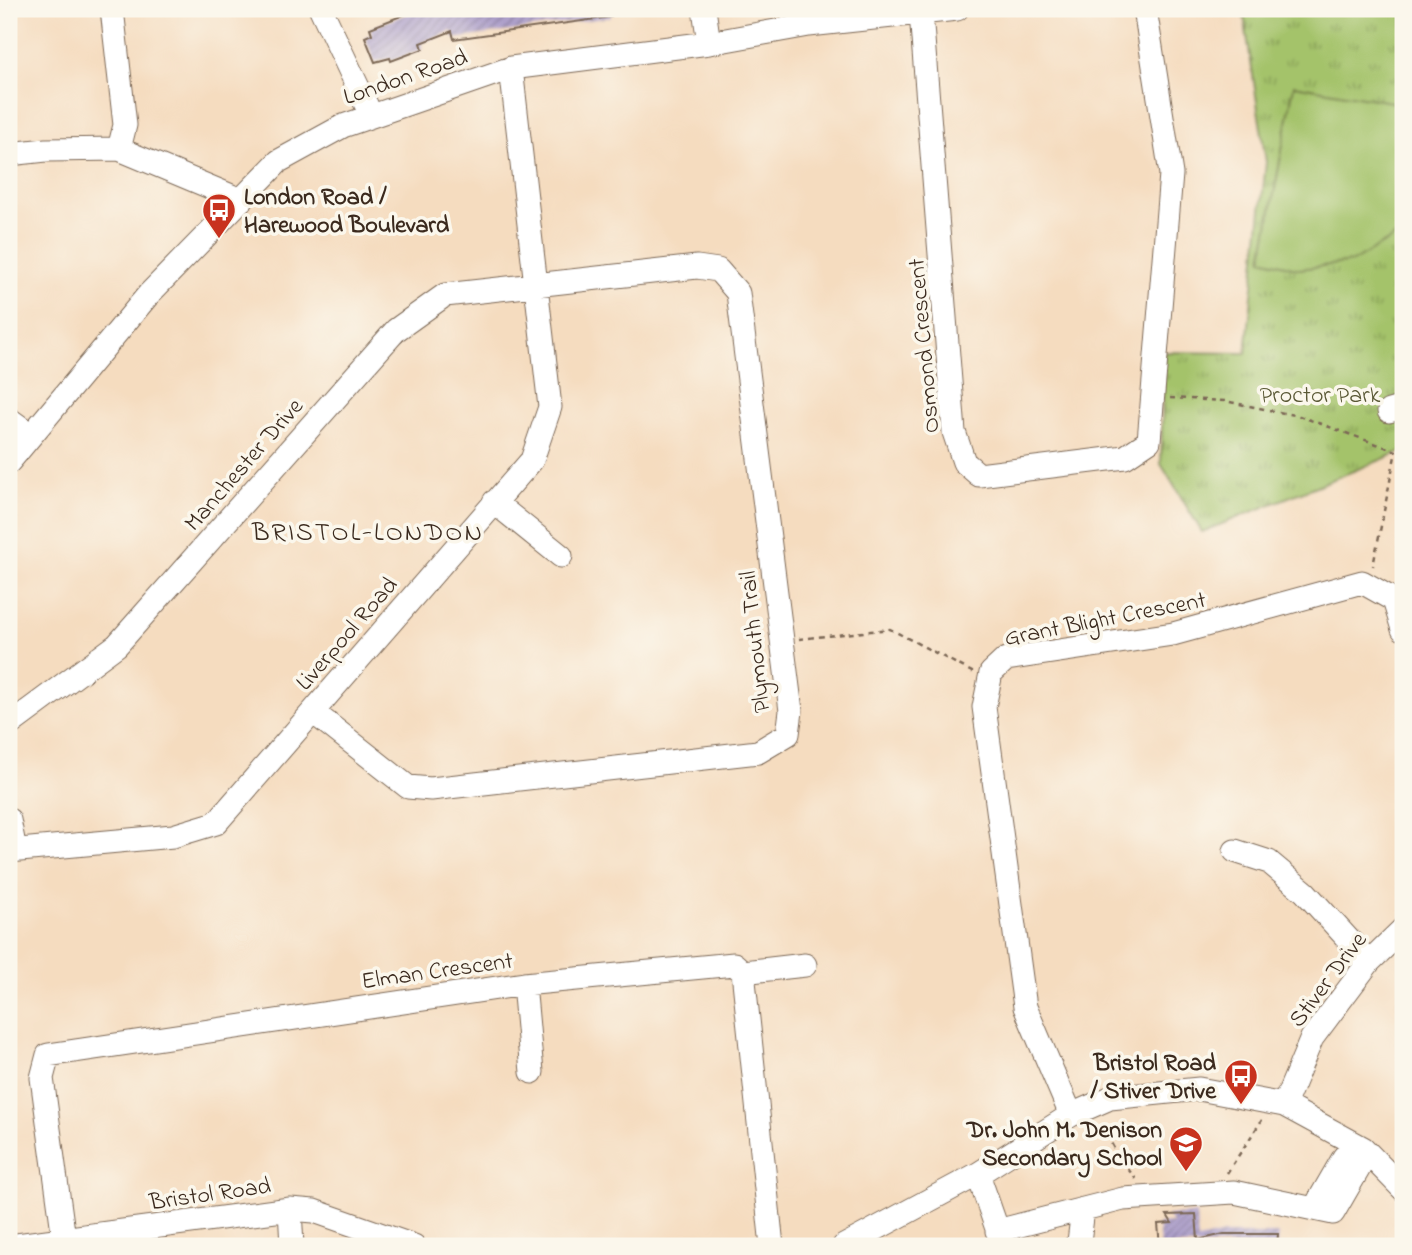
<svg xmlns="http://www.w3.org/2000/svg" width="1412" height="1255" viewBox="0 0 1412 1255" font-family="'Indie Flower',sans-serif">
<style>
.grass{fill:url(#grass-tufts);stroke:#707644;stroke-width:2}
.pitch{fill:#a4c36b;stroke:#707644;stroke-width:2}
.building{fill:url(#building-hatch)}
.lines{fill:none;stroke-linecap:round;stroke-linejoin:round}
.minor-casing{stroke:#7c6856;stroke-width:25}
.path{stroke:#7c6856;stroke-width:2.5;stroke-dasharray:5 5;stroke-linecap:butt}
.minor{stroke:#fff;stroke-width:23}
.labels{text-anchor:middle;stroke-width:7;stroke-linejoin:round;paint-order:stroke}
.street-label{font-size:24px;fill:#3b2a1e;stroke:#fbf7ec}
.poi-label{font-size:24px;font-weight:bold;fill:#3b2a1e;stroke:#fbf7ec;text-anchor:end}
.park-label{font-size:24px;fill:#5a5835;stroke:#fbf7ec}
.neighbourhood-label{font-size:26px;letter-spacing:2px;fill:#3b2a1e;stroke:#fbf7ec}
</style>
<defs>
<pattern id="grass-tufts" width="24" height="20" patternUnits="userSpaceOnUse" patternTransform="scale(1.75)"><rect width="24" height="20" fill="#a4c36b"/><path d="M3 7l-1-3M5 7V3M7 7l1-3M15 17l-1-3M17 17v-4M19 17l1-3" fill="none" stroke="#879f57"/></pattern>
<pattern id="building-hatch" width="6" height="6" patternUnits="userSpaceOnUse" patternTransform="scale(1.75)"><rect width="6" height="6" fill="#aea0cb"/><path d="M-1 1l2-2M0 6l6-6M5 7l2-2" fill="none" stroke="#8f83a4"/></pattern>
</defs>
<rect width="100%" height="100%" fill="#fbf7ec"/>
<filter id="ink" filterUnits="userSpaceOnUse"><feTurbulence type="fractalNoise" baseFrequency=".0143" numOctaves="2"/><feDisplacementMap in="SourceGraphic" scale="14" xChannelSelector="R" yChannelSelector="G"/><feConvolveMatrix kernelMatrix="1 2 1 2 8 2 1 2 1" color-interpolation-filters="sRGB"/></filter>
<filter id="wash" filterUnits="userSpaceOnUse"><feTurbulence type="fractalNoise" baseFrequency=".00686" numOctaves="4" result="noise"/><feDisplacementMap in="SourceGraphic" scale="28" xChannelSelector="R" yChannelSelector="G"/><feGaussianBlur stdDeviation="1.57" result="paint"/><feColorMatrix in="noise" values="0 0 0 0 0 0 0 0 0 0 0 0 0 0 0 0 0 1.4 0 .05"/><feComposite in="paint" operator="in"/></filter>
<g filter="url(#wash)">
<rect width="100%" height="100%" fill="#f5dcbf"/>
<!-- grass -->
<path class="grass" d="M 1243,9 L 1403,9 L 1403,451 L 1202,532 L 1161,464 L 1164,352 L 1246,353 L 1266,162 Z"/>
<!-- pitch -->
<path class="pitch" d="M 1294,85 L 1403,104 L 1403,232 L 1352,262 L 1300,269 L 1262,259 Z"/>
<g id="blocks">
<!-- building -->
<path class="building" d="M 419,9 L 610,9 L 611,17 L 454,39 L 452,31 L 421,43 L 423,49 L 391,61 L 390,58 L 375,62 L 365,37 L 372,34 L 370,28 Z
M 1196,1214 L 1198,1240 L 1224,1234 L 1278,1234 L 1277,1246 L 1160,1246 L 1158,1224 L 1172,1223 L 1167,1215 Z"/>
</g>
</g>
<g filter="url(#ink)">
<use href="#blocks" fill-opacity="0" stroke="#7c6856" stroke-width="2"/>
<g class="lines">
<!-- minor casing -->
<g class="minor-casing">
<path id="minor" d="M 112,9 L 125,125 L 119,149
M 321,9 L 371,115
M 704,9 L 709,43
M 921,13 L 954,432 L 964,462 L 979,475 L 1125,457 L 1149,441 L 1171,174 L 1145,9
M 9,154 L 46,150 L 119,149 L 241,200
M 1389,411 L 1403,407
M 9,419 L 31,435
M 9,462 L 149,294 L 279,161 L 343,126 L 511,68 L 709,43 L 809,25 L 957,9
M 494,502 L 561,556
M 9,725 L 117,645 L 396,330 L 445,295 L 697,267 L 718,270 L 738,293 L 791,711 L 788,734 L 758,752 L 431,789 L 408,787 L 313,712
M 9,820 L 15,850
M 9,851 L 173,836 L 216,823 L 532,460 L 550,407 L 511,68
M 1235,851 L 1269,862 L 1305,892 L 1369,962
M 743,972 L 805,965
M 524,984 L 532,1072
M 1284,1105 L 1312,1038 L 1369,962 L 1403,929
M 1071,1115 L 1025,1007 L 984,707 L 991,673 L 1006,659 L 1173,634 L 1362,582 L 1394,600 L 1403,629
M 978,1174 L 1003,1246
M 290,1209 L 292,1246
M 1314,1209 L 1344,1157 L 1363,1148
M 997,1231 L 1123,1199 L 1234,1192 L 1333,1213 L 1359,1168 L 1363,1148
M 9,1246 L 290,1209 L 314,1211 L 414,1246
M 65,1246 L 42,1078 L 48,1055 L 524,984 L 734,964 L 743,972 L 744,981 L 772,1246
M 844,1246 L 978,1174 L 1071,1115 L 1110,1098 L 1199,1089 L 1284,1105 L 1363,1148 L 1403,1189
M 1075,1246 L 1079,1242 L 1083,1209"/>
</g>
<!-- path -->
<path class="path" d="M 1170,398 L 1225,401 L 1299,416 L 1396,451 L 1373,566
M 799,639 L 890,629 L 974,673
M 1102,1126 L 1119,1158 L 1136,1179
M 1227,1173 L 1262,1120"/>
<!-- minor -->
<use href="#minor" class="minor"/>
</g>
</g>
<!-- icons -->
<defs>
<g id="bus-pin" transform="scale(1.75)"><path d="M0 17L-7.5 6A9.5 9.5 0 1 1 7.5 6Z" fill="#c8321e" stroke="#fbf7ec"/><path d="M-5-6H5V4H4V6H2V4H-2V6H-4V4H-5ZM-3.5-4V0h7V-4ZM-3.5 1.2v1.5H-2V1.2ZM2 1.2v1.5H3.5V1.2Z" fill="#fff"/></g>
<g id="school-pin" transform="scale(1.75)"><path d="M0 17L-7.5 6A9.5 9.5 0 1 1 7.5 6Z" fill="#c8321e" stroke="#fbf7ec"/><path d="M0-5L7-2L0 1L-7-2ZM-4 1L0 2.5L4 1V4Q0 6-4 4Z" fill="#fff"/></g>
</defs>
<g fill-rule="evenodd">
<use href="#bus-pin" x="219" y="210"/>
<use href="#bus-pin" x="1241" y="1076"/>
<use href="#school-pin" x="1186" y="1143"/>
</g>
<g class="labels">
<!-- street labels -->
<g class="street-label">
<text transform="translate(405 76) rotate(-19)" y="8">London Road</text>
<text transform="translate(923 346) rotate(-95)" y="8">Osmond Crescent</text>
<text transform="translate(243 464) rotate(-49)" y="8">Manchester Drive</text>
<text transform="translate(1105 618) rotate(-11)" y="8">Grant Blight Crescent</text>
<text transform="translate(346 633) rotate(-49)" y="8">Liverpool Road</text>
<text transform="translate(754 642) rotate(-96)" y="8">Plymouth Trail</text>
<text transform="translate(437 970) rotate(-8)" y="8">Elman Crescent</text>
<text transform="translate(1327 979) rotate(-53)" y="8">Stiver Drive</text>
<text transform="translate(210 1193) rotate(-8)" y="8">Bristol Road</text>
</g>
<!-- poi labels -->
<g class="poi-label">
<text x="244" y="204" text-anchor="start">London Road /<tspan x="244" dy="28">Harewood Boulevard</tspan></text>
<text x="1216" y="1070">Bristol Road<tspan x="1216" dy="28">/ Stiver Drive</tspan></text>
<text x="1162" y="1137">Dr. John M. Denison<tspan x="1162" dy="28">Secondary School</tspan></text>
</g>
<!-- park labels -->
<g class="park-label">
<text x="1320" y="402">Proctor Park</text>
</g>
<!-- neighbourhood labels -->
<g class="neighbourhood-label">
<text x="368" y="540">BRISTOL-LONDON</text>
</g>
</g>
<!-- margin -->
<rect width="1412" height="1255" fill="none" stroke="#fbf7ec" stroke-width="35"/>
</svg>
